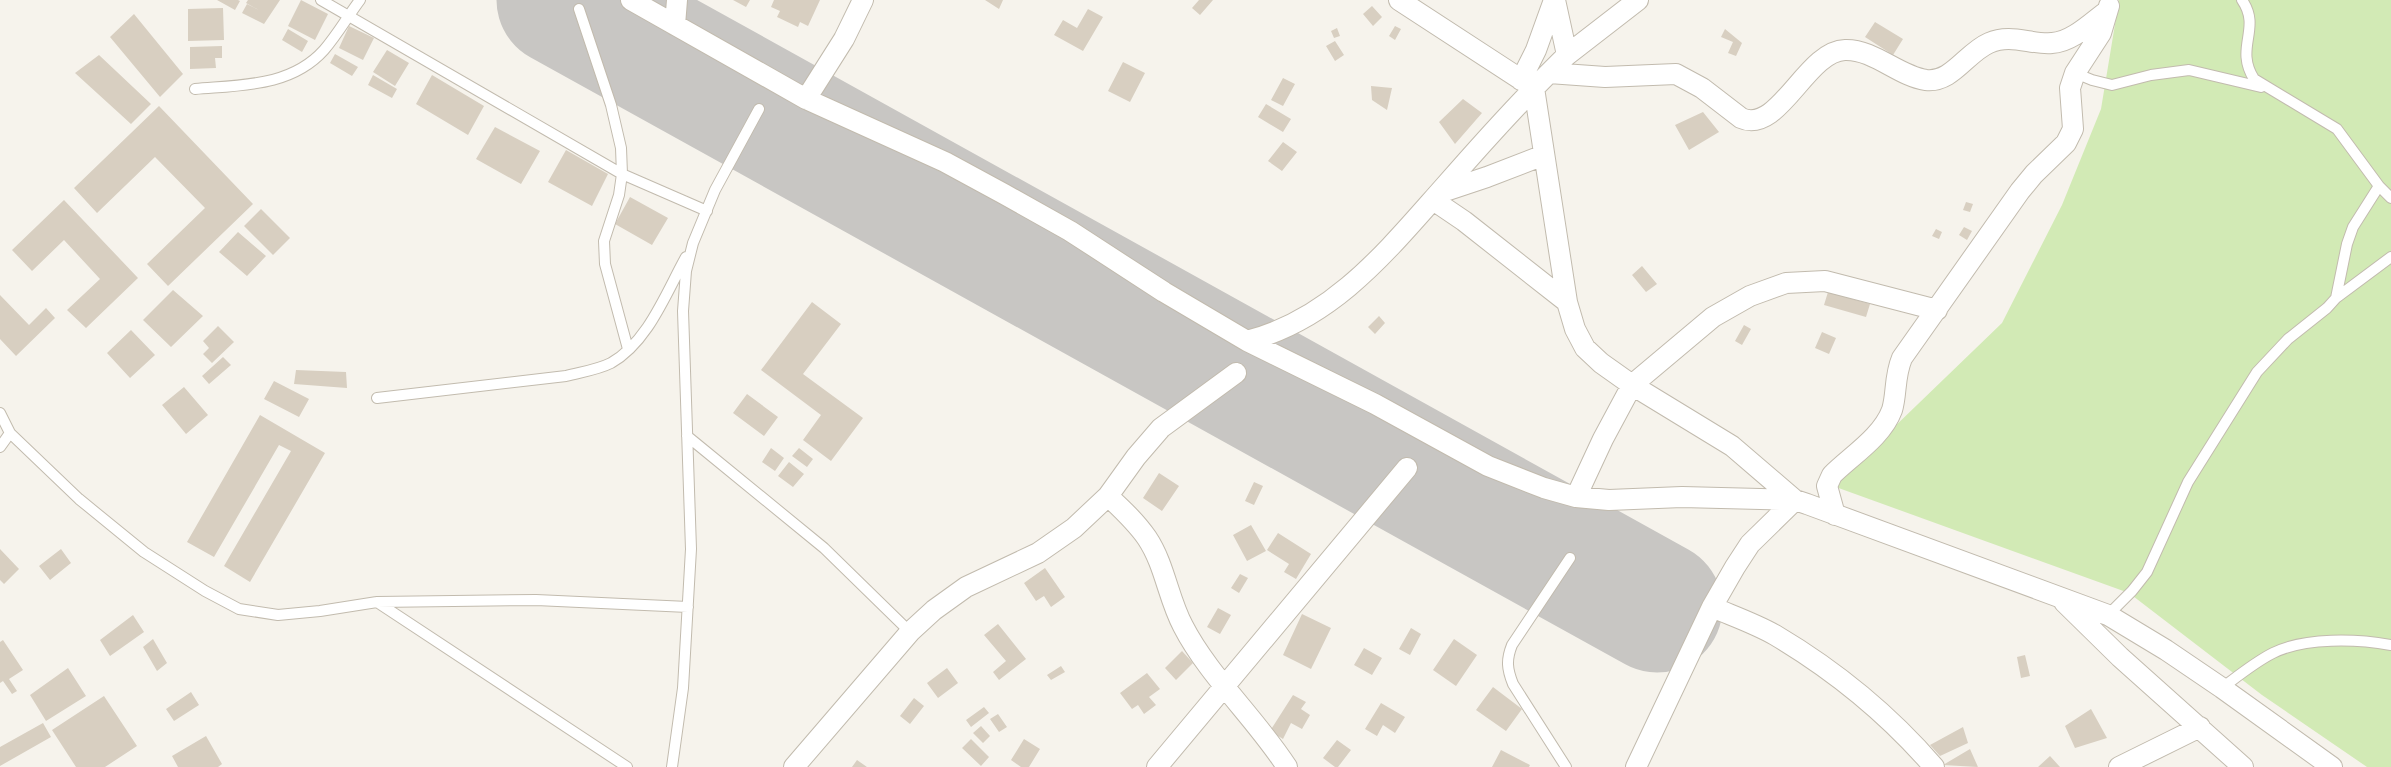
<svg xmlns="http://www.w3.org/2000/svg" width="2391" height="767" viewBox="0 0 2391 767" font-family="'DM Sans',sans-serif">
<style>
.green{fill:#d2eab5}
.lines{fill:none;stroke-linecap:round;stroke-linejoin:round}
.runway{stroke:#c8c6c3;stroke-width:131}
.building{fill:#d8cfc1}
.lane-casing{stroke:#c2bbae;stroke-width:12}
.street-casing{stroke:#c2bbae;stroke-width:22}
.lane{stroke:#fff;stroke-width:10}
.street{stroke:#fff;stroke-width:20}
</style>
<rect width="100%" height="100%" fill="#f6f3ec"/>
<!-- green -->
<path class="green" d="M 2119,0 L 2391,0 L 2391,767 L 2367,767 L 2262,695 L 2129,593 L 1833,486 L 2002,323 L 2062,205 L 2101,109 Z"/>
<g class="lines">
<!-- runway -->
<path class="runway" d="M 562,0 L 1657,607"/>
</g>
<!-- building -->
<path class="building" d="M 217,0 L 238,0 L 240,1 L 235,10 Z
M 248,0 L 280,0 L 264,24 L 242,13 L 247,4 L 259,10 L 246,3 Z
M 301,0 L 328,14 L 315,40 L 288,26 Z
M 733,0 L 750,0 L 746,7 Z
M 774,0 L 820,0 L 808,26 L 800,22 L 798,27 L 777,17 L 780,11 L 771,7 Z
M 985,0 L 1003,0 L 999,9 Z
M 1199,0 L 1213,0 L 1200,15 L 1192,8 Z
M 1372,6 L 1382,17 L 1373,26 L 1363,14 Z
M 223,8 L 224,40 L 188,41 L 188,9 Z
M 1088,9 L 1103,17 L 1083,51 L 1054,35 L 1063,20 L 1077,28 Z
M 134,14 L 183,74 L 160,97 L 110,37 Z
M 1875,22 L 1903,39 L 1893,55 L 1865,37 Z
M 349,26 L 374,38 L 363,60 L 339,48 Z
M 1395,26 L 1401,29 L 1395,40 L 1389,36 Z
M 1337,28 L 1340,36 L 1334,38 L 1331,31 Z
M 288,29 L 308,41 L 302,52 L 282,40 Z
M 1725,29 L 1742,43 L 1736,56 L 1728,53 L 1733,42 L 1721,37 Z
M 1335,41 L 1344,55 L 1335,61 L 1326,46 Z
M 222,46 L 222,58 L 215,58 L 216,68 L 190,69 L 190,47 Z
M 387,50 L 409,63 L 395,86 L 373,72 Z
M 335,54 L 358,67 L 352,76 L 330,63 Z
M 99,55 L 151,104 L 131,124 L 75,73 Z
M 1123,62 L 1145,73 L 1130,102 L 1108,91 Z
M 373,75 L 397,89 L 392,98 L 368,85 Z
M 432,75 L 484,106 L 468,135 L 416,104 Z
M 1283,78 L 1295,84 L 1283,106 L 1271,100 Z
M 1371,86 L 1392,88 L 1387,110 L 1372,100 Z
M 1463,99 L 1482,113 L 1455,144 L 1439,122 Z
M 1266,104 L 1291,119 L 1283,132 L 1258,117 Z
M 159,106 L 253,204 L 168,286 L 147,264 L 205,208 L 155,157 L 97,213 L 74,188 Z
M 1703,112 L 1719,132 L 1689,150 L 1675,125 Z
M 495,127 L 540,151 L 521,184 L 476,159 Z
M 1283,142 L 1297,152 L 1282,171 L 1268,161 Z
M 566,150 L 608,174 L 592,206 L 548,182 Z
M 630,197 L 668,218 L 652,245 L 615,224 Z
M 64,200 L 138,278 L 86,328 L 67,310 L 100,279 L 64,240 L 32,271 L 12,250 Z
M 1966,202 L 1973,204 L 1970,212 L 1963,210 Z
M 261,209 L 290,238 L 273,255 L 244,226 Z
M 1964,227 L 1972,231 L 1967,240 L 1959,235 Z
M 1936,229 L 1942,232 L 1939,239 L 1932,236 Z
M 238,232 L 266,256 L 247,276 L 219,252 Z
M 1642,266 L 1657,284 L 1646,292 L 1632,275 Z
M 173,290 L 203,316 L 171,347 L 143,320 Z
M 1828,292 L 1870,304 L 1866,317 L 1824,305 Z
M 0,295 L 29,325 L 46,308 L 55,318 L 16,356 L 0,339 Z
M 812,302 L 841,324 L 803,374 L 863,418 L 831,461 L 803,440 L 821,415 L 761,370 Z
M 1379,316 L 1385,323 L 1375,334 L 1368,327 Z
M 1744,325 L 1751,329 L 1742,345 L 1735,341 Z
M 218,326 L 234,342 L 212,363 L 203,354 L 209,348 L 203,341 Z
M 131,330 L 155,355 L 130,378 L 107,353 Z
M 1822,332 L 1836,338 L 1829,354 L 1815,348 Z
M 223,357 L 231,365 L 209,384 L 202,376 Z
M 296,370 L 346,372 L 347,388 L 294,384 Z
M 274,381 L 309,399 L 299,417 L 264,399 Z
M 184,387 L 208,415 L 186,434 L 162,405 Z
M 747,394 L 778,417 L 764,436 L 733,413 Z
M 260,415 L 325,453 L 250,582 L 224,566 L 291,451 L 279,445 L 214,557 L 187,542 Z
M 771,448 L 784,458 L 775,471 L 762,462 Z
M 799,448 L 813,459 L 807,467 L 792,456 Z
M 789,462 L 804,474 L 793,487 L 778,476 Z
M 1159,473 L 1179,486 L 1162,511 L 1143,498 Z
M 1254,482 L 1263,486 L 1254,505 L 1245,501 Z
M 1251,525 L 1266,551 L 1247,561 L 1233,535 Z
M 1278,533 L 1311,554 L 1296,579 L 1284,572 L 1289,564 L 1267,550 Z
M 0,549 L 19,569 L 4,584 L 0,580 Z
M 61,549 L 71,563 L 50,580 L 39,566 Z
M 1045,568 L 1065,597 L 1051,607 L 1044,596 L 1036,601 L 1024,583 Z
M 1240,574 L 1248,578 L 1239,593 L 1231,588 Z
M 1218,608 L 1231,615 L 1220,634 L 1207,627 Z
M 1302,614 L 1331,628 L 1311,669 L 1283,655 Z
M 133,615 L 144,632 L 110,656 L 100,640 Z
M 998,624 L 1026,659 L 999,680 L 993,672 L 1006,661 L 984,635 Z
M 1411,628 L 1421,634 L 1410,655 L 1399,649 Z
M 153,639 L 167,663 L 157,671 L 143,647 Z
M 1454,639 L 1477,655 L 1456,686 L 1433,670 Z
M 3,640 L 23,670 L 9,679 L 17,691 L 12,694 L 3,681 L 0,683 L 0,642 Z
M 1364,648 L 1382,658 L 1372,675 L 1354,665 Z
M 1182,651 L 1193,663 L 1176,680 L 1165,668 Z
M 2025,655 L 2030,676 L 2021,678 L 2017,657 Z
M 1061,666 L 1065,672 L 1051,680 L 1047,675 Z
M 68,668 L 86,696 L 46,721 L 30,695 Z
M 947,668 L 958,683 L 938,698 L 927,683 Z
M 1147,673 L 1160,689 L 1149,697 L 1156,705 L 1144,714 L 1138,705 L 1132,709 L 1120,693 Z
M 1493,687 L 1522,709 L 1506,731 L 1476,710 Z
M 191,692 L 199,705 L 174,721 L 166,709 Z
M 1293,695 L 1306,702 L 1301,709 L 1310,715 L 1302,729 L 1291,723 L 1283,739 L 1270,731 Z
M 104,696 L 137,746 L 105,767 L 76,767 L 52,730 Z
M 914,698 L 924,706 L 910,724 L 900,716 Z
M 1381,703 L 1405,717 L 1395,733 L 1383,725 L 1377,736 L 1365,729 Z
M 984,707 L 989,713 L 971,727 L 966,720 Z
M 2091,709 L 2107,738 L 2075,748 L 2065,726 Z
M 998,714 L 1007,727 L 999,732 L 990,719 Z
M 43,723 L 51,737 L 0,766 L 0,747 Z
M 981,726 L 990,736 L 983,743 L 973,733 Z
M 1963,727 L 1968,743 L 1940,756 L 1930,745 Z
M 206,736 L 222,764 L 218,767 L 178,767 L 172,756 Z
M 971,739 L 989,757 L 981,766 L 962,748 Z
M 1024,739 L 1040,749 L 1029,767 L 1021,767 L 1011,760 Z
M 1337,740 L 1351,750 L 1338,767 L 1335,767 L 1323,758 Z
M 1970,749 L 1978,767 L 1943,765 Z
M 1501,750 L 1530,765 L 1529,767 L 1492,767 Z
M 2050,756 L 2060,767 L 2038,767 Z
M 857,760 L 867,767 L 852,767 Z"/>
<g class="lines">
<!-- lane casing -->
<g class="lane-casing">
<path id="lane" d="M 321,0 L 622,174 L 707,211
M 2242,0 C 2262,29 2234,47 2254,79 L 2337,129 L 2379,186 L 2391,198
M 579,9 L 611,105 L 621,148 L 622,174 L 619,195 L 604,241 L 605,264 L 628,349
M 2075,73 L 2092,80 L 2112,85 L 2151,75 L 2189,70 L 2261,87
M 195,89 C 240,85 291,87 324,50 C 337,35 348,16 360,0
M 2336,298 L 2391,257
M 377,398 L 566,376 C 581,372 597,370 611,363 C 648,342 666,293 686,257
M 0,413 L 10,433 L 79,499 L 144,552 L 205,591 L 239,609 L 278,615 L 320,611 L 377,602 L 536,600 L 688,607
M 687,436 L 824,548 L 910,632
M 0,447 L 10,433
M 377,602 L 627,767
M 2108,615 L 2132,591 L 2147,572 L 2188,482 L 2257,372 L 2288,339 L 2327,308 L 2336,298 L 2347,244 L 2353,227 L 2379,186
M 2222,688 C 2238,676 2255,662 2273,653 C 2305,637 2357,639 2391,645
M 672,767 L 683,688 L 691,549 L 683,311 L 686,271 L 693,243 L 715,190 L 759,109
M 1566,767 L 1513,684 C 1507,669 1506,660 1512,645 L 1570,558"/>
</g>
<!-- street casing -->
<g class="street-casing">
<path id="street" d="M 631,0 L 806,99 L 945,162 L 1004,194 L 1070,231 L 1164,292 L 1247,341 L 1375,404 L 1488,466 L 1544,488 L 1576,497 L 1609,500 L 1682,497 L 1795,500 L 1807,504 L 2108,615 L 2166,650 L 2222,688 L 2332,767
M 1399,0 L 1534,88 L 1567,302 L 1575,329 L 1585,348 L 1601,363 L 1632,385 L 1732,446 L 1795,500 L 1750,544 L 1735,567 L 1712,607 L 1636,767
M 1555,0 L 1567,55
M 675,25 L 677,0
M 1549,73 L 1605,77 L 1676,74 L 1702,88 L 1741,118 C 1779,135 1806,51 1845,50 C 1874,49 1898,76 1926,80 C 1952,83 1966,53 1989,43 C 2011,33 2031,45 2052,43 C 2072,42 2092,22 2107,11
M 1521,80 L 1536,50 L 1554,0
M 806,99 L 844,39 L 863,0
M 1439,193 L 1487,177 L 1544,155
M 1433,200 L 1464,221 L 1567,302
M 1247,341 C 1333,319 1387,251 1444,187 C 1478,148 1512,110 1549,73 L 1567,55 L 1638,0
M 1108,496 C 1122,509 1136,522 1147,538 C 1165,565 1168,598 1183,626 C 1208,675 1257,720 1287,767
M 1576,497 L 1603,439 L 1632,385 L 1713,317 L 1750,296 L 1786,283 L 1825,281 L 1937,310
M 1835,515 L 1827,486 L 1832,475 C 1851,456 1882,437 1892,410 C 1897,394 1894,377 1902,358 L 2020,191 L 2034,174 L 2066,143 L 2073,129 L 2070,88 L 2075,73 L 2101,33 L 2109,6
M 2064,602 L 2120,657 L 2243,767
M 1712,607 C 1733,616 1756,624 1775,635 C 1834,670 1890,716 1934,767
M 794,767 L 910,632 L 934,610 L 966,587 L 1038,553 L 1074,528 L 1108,496 L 1136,457 L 1161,428 L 1236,373
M 1157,767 L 1407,468
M 2119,767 L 2200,727"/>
</g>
<!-- lane -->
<use href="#lane" class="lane"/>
<!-- street -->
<use href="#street" class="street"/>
</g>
</svg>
